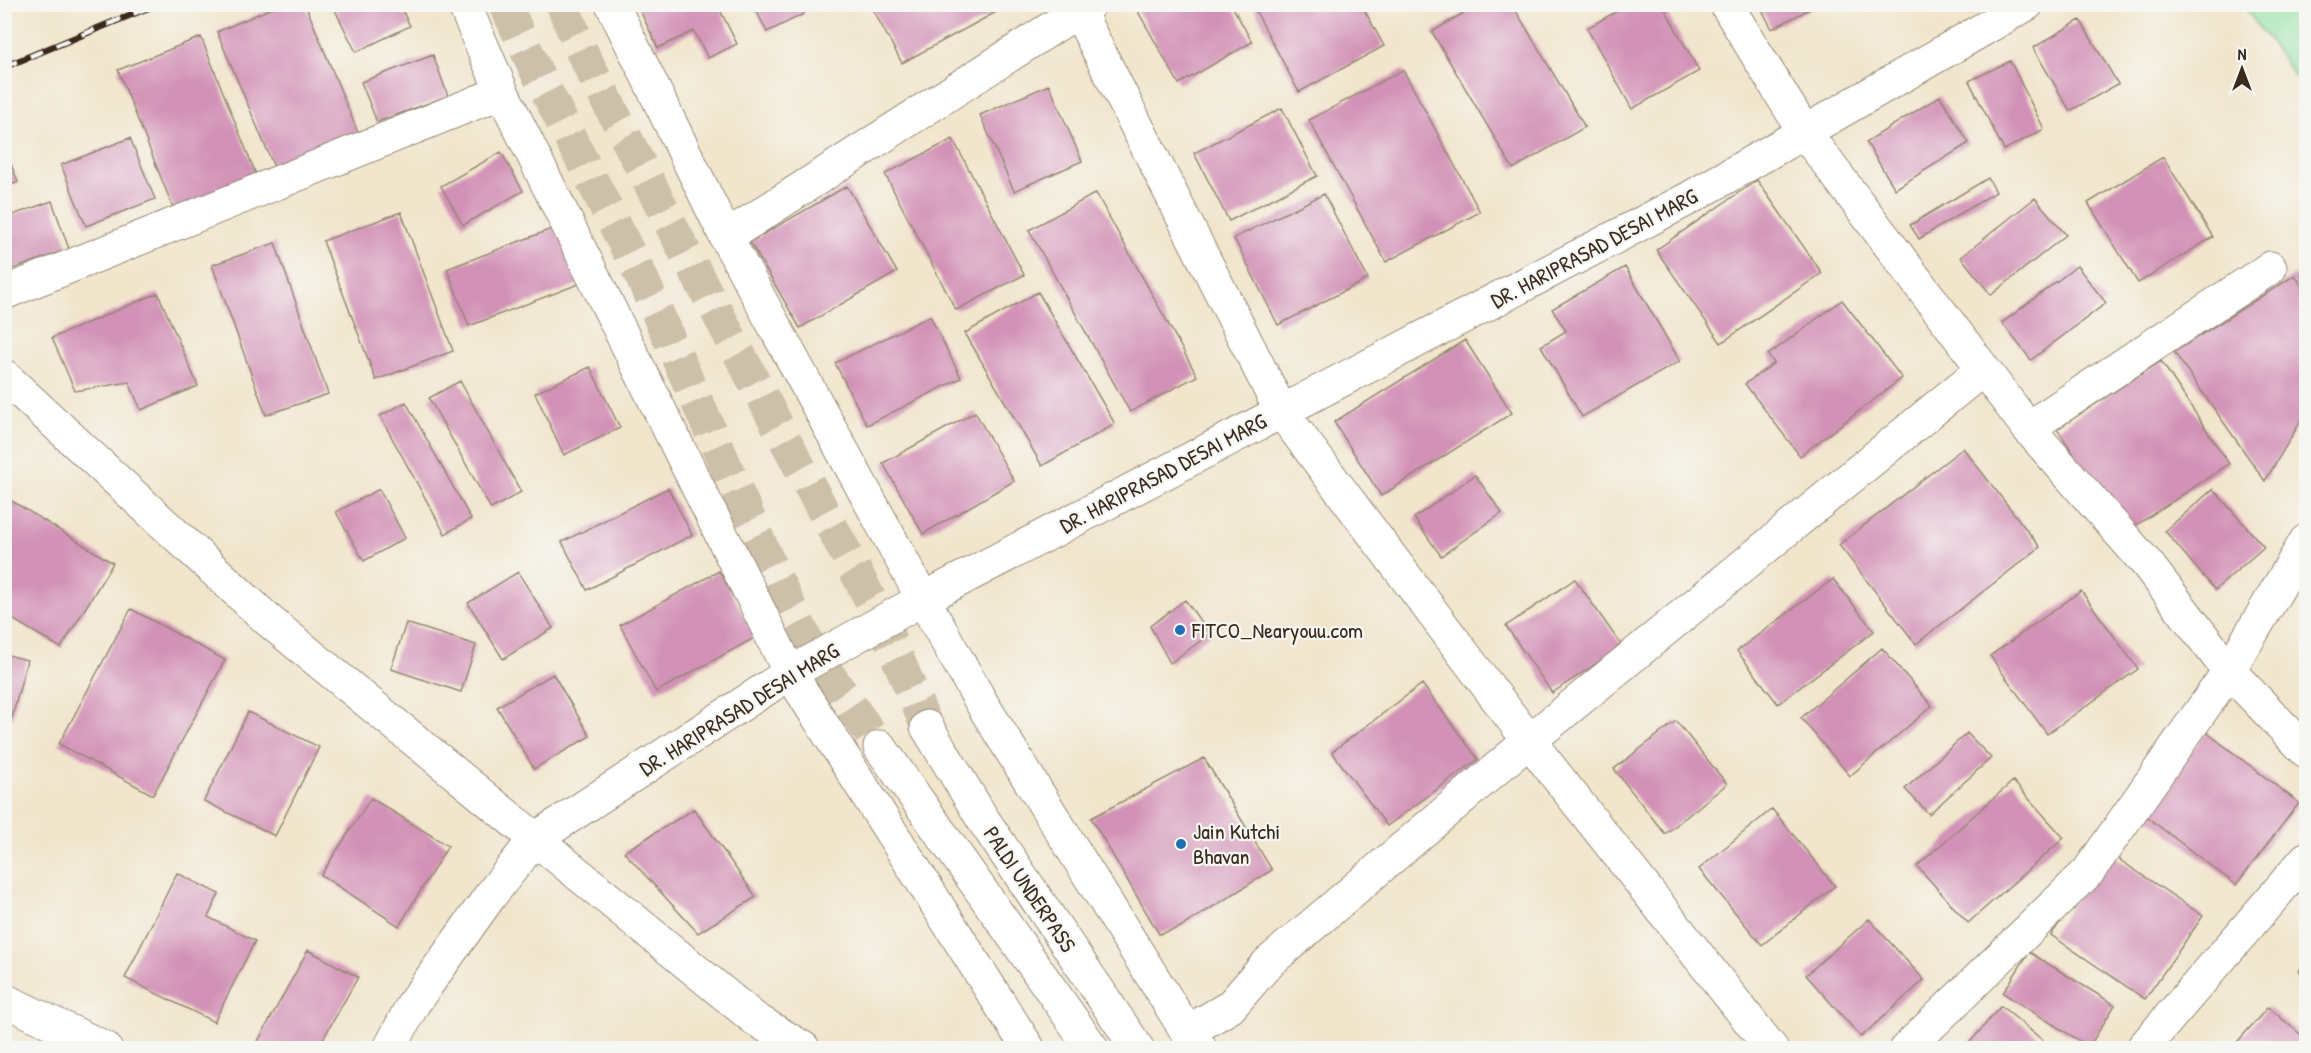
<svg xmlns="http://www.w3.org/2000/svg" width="2311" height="1053" viewBox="0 0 2311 1053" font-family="'Patrick Hand',sans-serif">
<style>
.green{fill:#8ce0a2;stroke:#648560;stroke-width:1.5}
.building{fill:#d291b6}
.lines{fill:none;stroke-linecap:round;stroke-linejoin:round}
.secondary-tunnel{stroke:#cdc0a9;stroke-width:33;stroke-dasharray:33 16;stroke-linecap:butt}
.street-casing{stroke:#968875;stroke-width:35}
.secondary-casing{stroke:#968875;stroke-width:35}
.street{stroke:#fff;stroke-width:33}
.secondary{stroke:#fff;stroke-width:33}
.rail-casing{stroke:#3b2a1e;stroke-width:7}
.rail{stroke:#f6f6f2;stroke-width:4.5;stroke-dasharray:14;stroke-linecap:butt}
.poi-dot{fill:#1f6fb2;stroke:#f6f6f2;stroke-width:2}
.labels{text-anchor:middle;stroke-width:4.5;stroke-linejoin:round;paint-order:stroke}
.street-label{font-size:22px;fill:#3b2a1e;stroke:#f6f6f2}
.poi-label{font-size:22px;fill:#3b2a1e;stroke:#f6f6f2;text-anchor:start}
</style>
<rect width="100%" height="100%" fill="#f6f6f2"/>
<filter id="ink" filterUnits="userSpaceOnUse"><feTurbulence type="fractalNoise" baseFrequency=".0167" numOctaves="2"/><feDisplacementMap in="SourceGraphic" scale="12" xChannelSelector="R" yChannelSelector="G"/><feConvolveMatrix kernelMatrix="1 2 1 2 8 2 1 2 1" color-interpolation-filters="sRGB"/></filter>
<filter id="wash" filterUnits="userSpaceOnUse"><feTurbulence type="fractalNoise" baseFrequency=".008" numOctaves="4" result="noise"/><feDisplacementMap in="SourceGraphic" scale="24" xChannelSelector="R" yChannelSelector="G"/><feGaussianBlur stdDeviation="1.35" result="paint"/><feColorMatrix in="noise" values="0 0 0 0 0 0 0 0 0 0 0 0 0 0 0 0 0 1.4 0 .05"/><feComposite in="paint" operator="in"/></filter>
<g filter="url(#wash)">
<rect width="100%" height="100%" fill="#f1e5cc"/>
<!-- green -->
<path class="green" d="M 2243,5 L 2306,5 L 2306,92 Z"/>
<g id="blocks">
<!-- building -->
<path class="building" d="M 281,4 L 305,4 L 359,135 L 275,169 L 217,32 Z
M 332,4 L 399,4 L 410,26 L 356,52 Z
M 637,4 L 727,4 L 719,8 L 737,44 L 708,58 L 694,31 L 658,48 Z
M 753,4 L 800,4 L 804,14 L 767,32 Z
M 870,4 L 1011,4 L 902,63 Z
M 1143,4 L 1231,4 L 1252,42 L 1179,84 L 1136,8 Z
M 1252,4 L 1361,4 L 1384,46 L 1299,92 Z
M 1478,4 L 1512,4 L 1585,127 L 1513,169 L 1432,32 Z
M 1630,4 L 1662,4 L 1699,71 L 1632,109 L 1587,28 Z
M 1759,4 L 1819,4 L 1772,29 Z
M 2080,20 L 2118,84 L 2070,111 L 2033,48 Z
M 201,37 L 257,177 L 174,210 L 118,70 Z
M 433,55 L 448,96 L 377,122 L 361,82 Z
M 2010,61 L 2044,129 L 2004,150 L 1969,81 Z
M 1403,70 L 1480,212 L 1386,262 L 1309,120 Z
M 1049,85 L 1082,161 L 1014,191 L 980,115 Z
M 1940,96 L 1969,143 L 1895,189 L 1866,142 Z
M 1282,108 L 1317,176 L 1229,221 L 1194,153 Z
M 130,138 L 155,199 L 86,226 L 61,165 Z
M 953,139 L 1024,275 L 956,310 L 885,174 Z
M 4,147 L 18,182 L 4,188 Z
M 501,152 L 523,191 L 463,225 L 441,186 Z
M 2163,157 L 2213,237 L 2138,283 L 2088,203 Z
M 1988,178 L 1996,192 L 1919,239 L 1910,225 Z
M 1757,180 L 1822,273 L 1721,343 L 1656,250 Z
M 847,186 L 897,272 L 800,328 L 750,242 Z
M 1096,193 L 1197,376 L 1130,412 L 1029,230 Z
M 1324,194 L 1368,279 L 1278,325 L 1234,238 Z
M 2035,198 L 2066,235 L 1991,295 L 1961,257 Z
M 52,201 L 69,249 L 4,272 L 4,218 Z
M 401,212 L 453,351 L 376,380 L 323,241 Z
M 562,225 L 584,282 L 469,326 L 447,269 Z
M 275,243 L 328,394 L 266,415 L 212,265 Z
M 2077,266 L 2106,303 L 2031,360 L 2002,323 Z
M 1625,267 L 1680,361 L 1582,417 L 1541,346 L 1566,331 L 1552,309 Z
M 2295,275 L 2306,293 L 2306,412 L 2265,481 L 2174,352 Z
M 1038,292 L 1115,424 L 1042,466 L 965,333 Z
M 158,293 L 198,386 L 141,410 L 129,382 L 75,391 L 52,338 Z
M 1842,300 L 1902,378 L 1800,456 L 1745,384 L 1774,363 L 1768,355 Z
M 930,316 L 961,378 L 867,425 L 835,363 Z
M 1465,340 L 1512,413 L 1381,496 L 1334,422 Z
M 2161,361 L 2229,464 L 2126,532 L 2057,429 Z
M 590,367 L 620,428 L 564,455 L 535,393 Z
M 460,381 L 521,492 L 491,509 L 429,398 Z
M 406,402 L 471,519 L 445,534 L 380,416 Z
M 975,412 L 1014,481 L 923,534 L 883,463 Z
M 1963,448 L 2040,547 L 1916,644 L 1839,545 Z
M 1475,475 L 1502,513 L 1441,556 L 1414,518 Z
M 668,488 L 692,535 L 587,590 L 562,542 Z
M 379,489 L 405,538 L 364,561 L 336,512 Z
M 2213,489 L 2264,547 L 2215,590 L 2165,531 Z
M 7,498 L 113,563 L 61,648 L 4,614 L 4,502 Z
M 719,571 L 756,637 L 656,692 L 620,625 Z
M 518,572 L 553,628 L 503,659 L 468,603 Z
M 1575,579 L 1622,646 L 1552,693 L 1506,626 Z
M 1833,579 L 1874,631 L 1778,704 L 1737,651 Z
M 2081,591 L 2138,669 L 2047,734 L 1990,656 Z
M 1185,600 L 1210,634 L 1170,663 L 1150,626 Z
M 131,609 L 225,660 L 153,795 L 59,744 Z
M 406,623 L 476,645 L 461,692 L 391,669 Z
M 1882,648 L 1932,706 L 1850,776 L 1801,718 Z
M 4,654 L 27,660 L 12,718 L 4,716 Z
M 553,674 L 590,736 L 534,769 L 497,707 Z
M 1422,684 L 1478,759 L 1387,826 L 1332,752 Z
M 248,712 L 319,747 L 275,836 L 204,801 Z
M 1676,721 L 1727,784 L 1665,834 L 1614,769 Z
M 2206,732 L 2299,803 L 2236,885 L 2143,814 Z
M 1967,733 L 1991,758 L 1929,814 L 1905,789 Z
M 1204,758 L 1272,870 L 1179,928 L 1159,934 L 1091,818 Z
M 2013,781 L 2064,838 L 1968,923 L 1917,866 Z
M 371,798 L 448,846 L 399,926 L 321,875 Z
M 694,809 L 756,897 L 698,933 L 624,852 Z
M 1772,809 L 1835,886 L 1762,945 L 1699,869 Z
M 2108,852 L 2203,916 L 2145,999 L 2051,935 Z
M 177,873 L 219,894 L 208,917 L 255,941 L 214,1022 L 125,978 Z
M 1869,919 L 1924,980 L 1861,1037 L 1806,975 Z
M 308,950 L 358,977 L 318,1048 L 267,1048 L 257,1043 Z
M 2029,952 L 2115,1005 L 2089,1047 L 2003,993 Z
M 2306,961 L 2306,977 L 2299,971 Z
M 2001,1006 L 2052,1048 L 1965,1048 Z
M 2268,1007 L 2306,1039 L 2306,1048 L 2232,1048 Z"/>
</g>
</g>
<g filter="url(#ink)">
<use href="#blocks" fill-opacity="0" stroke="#968875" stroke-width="1.5"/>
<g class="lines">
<!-- secondary-tunnel -->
<path class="secondary-tunnel" d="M 505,4 L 536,71 L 641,276 L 774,574 L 812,651 L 880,747
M 562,4 L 582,52 L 688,258 L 882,621 L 927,727"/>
<!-- street casing -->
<g class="street-casing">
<path id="street" d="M 1075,4 L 1281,411 L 1529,741 L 1771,1048
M 1726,4 L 1805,133 L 2028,428 L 2148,565 L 2229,671 L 2306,751
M 726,237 L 1089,4
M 4,293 L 502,92
M 4,376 L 268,620 L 755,1019 L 803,1048
M 2028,428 L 2270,268
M 4,1000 L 105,1048
M 1187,1032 L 1230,1007 L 1268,963 L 1529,741 L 1983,369
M 390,1048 L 413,1004 L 490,896 L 535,839 L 790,673 L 923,599 L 1688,199 L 2027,4
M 1907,1048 L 2088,872 L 2229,671 L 2306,541
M 2143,1048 L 2306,859"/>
</g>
<!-- secondary casing -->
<g class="secondary-casing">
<path id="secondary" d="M 464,4 L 502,92 L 790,673 L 1028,1048
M 612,4 L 726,237 L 923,599 L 984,707 L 1187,1032 L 1200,1048
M 927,727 L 984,821 L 1137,1048
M 880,747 L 1092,1048"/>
</g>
<!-- street -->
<use href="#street" class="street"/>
<!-- secondary -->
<use href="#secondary" class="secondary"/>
<!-- rail casing -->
<g class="rail-casing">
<path id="rail" d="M 4,67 L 157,4"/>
</g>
<!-- rail -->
<use href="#rail" class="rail"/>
</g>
</g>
<!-- markers -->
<g class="poi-dot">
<circle cx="1180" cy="630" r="6"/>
<circle cx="1181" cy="844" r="6"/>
</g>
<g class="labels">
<!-- street labels -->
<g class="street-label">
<text transform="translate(1594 248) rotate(-28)" y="8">DR. HARIPRASAD DESAI MARG</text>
<text transform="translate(1163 473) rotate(-28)" y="8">DR. HARIPRASAD DESAI MARG</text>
<text transform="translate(739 709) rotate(-32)" y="8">DR. HARIPRASAD DESAI MARG</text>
<text transform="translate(1030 889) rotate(56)" y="8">PALDI UNDERPASS</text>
</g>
<!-- poi labels -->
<g class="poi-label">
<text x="1192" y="638">FITCO_Nearyouu.com</text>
<text x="1193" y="839">Jain Kutchi<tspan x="1193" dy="25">Bhavan</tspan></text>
</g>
</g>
<!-- margin -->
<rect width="2311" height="1053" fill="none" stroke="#f6f6f2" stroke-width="24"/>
<!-- north arrow -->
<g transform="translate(2242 69)" stroke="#f6f6f2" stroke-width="4.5" paint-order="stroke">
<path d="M0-4.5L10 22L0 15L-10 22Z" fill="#3b2a1e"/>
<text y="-9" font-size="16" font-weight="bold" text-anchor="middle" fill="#3b2a1e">N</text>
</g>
</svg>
